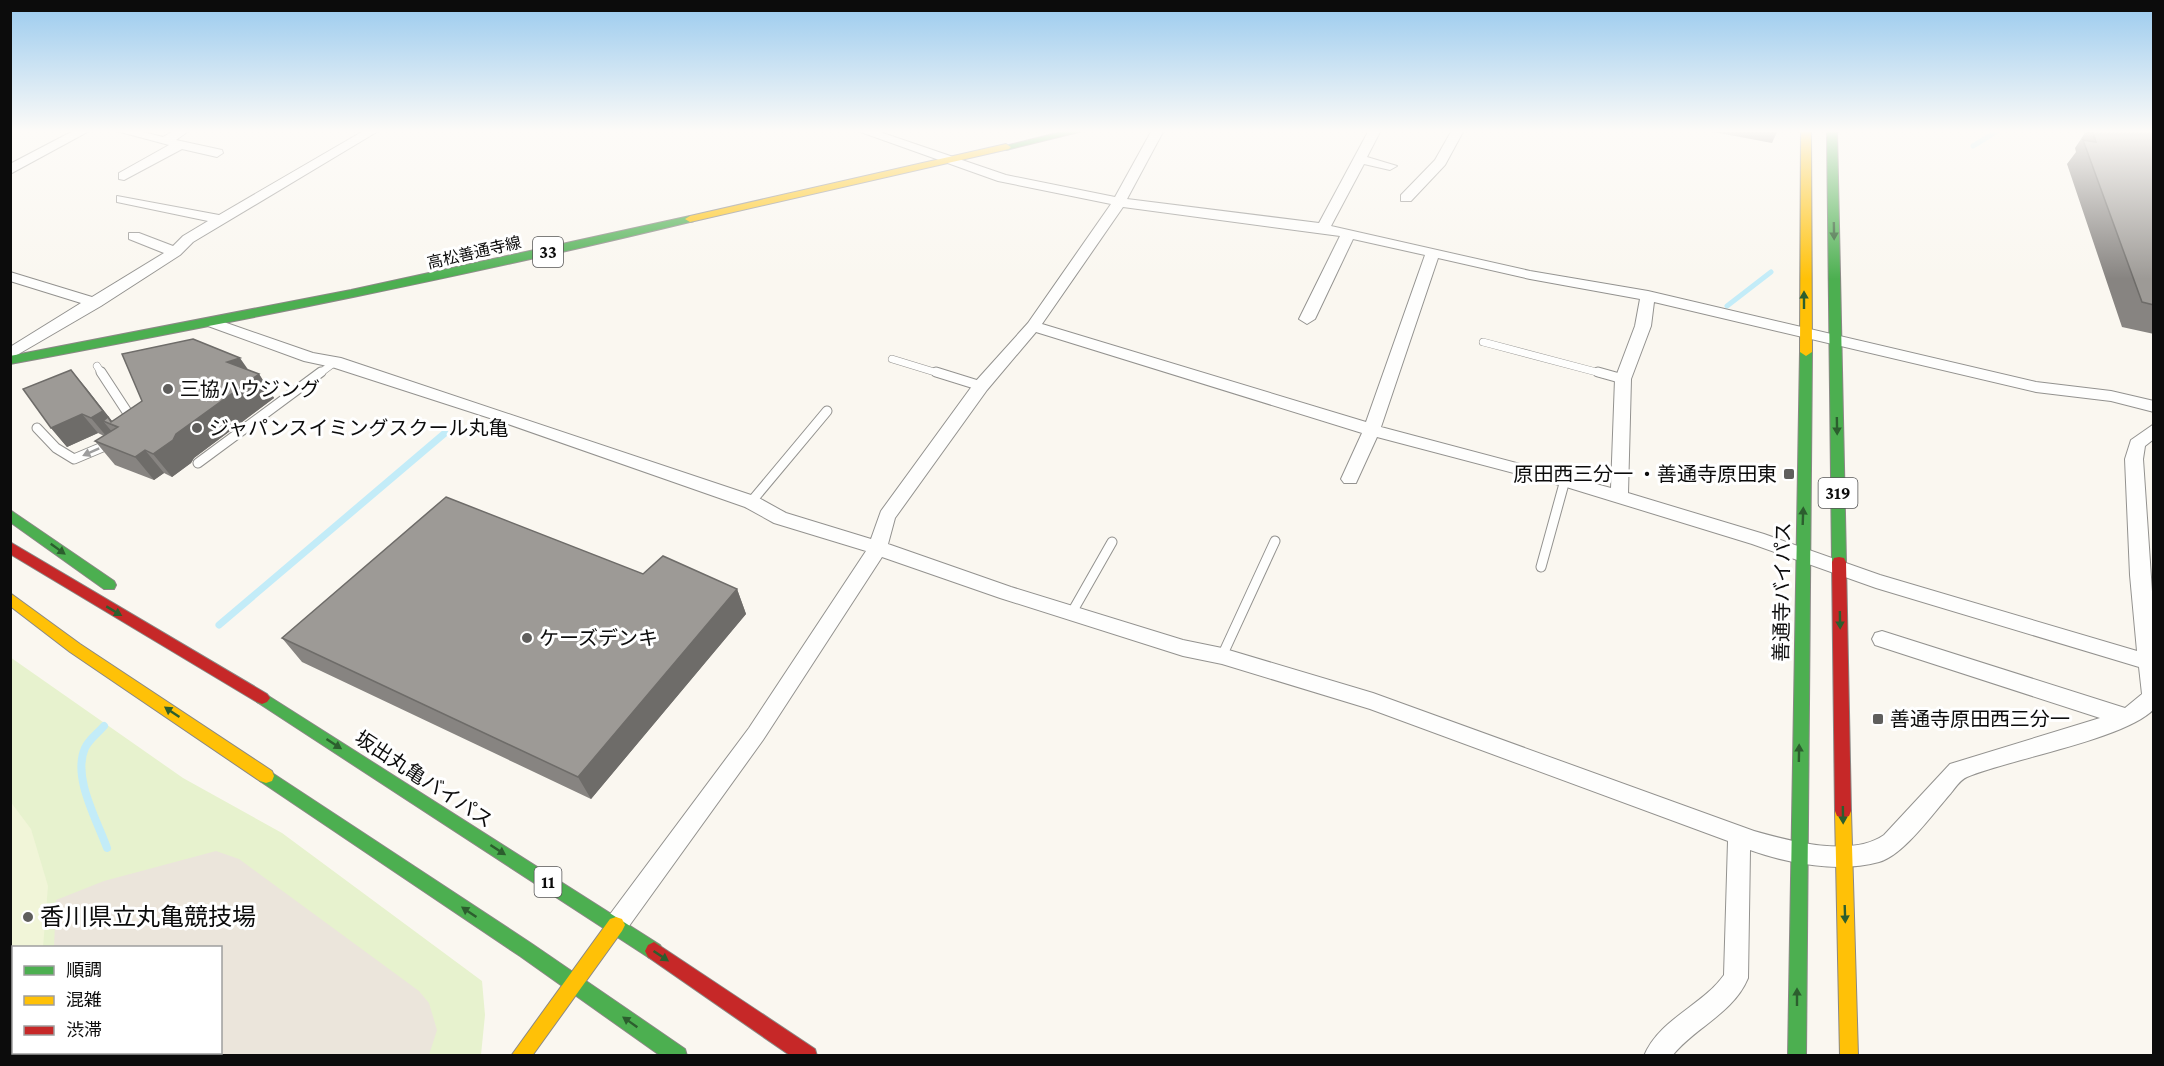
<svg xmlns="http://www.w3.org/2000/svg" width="2164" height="1066" viewBox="0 0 2164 1066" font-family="'Crimson Pro','Noto Sans JP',serif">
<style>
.green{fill:#e7f2ce;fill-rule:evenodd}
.pitch{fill:#f1f5d8}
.plaza{fill:#ebe5db}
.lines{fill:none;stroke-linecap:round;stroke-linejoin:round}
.stream-far2{stroke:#c3ecf8;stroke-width:5}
.stream-far1{stroke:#c3ecf8;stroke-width:7}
.stream{stroke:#c3ecf8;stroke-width:8}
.lane-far1-casing{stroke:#93928f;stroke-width:8}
.lane-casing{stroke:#93928f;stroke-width:11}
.street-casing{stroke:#93928f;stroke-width:2}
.fast-casing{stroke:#8a8885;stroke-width:2}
.slow-casing{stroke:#8a8885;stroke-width:2}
.jam-casing{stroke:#8a8885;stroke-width:2}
.lane-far1{stroke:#fefefd;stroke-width:7}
.lane{stroke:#fefefd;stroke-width:9}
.street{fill:#fefefd;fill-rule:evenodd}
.fast{fill:#4caf50;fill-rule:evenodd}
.slow{fill:#ffc107;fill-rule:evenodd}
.jam{fill:#c62828;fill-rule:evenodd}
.wall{fill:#878481}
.shaded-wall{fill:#6e6c69}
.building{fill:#9d9a96;stroke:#6e6c69;stroke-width:1.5}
.oneway{fill:#2c5e2e}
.oneway2{fill:#9d9d9d}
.poi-dot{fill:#5f5e5c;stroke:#fff;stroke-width:2}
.labels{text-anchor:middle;stroke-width:6;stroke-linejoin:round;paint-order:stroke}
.far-street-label{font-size:16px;fill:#0c0c0c;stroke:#fff}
.shield{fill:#fff;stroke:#555;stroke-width:1.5}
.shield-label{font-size:18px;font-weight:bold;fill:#0c0c0c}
.poi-label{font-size:20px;fill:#0c0c0c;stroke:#fff;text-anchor:start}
.street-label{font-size:20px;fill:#0c0c0c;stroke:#fff}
.near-poi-label{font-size:24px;fill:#0c0c0c;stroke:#fff;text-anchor:start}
</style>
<rect width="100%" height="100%" fill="#faf7f0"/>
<!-- green -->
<path class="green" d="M 10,657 L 183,778 L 282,833 L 482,981 L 485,1015 L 481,1055 L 11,1055 ZM 14,948 L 220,948 L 220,1052 L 14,1052 Z"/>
<!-- pitch -->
<path class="pitch" d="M 10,801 L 31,829 L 48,886 L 43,947 L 14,948 L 14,1052 L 11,1055 Z"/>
<!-- plaza -->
<path class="plaza" d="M 216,851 L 239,859 L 419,991 L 429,1003 L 437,1030 L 429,1055 L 48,1055 L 49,1052 L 220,1052 L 220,948 L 54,947 L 56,900 L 104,881 Z"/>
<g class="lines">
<!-- stream-far2 -->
<path class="stream-far2" d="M 1973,146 L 1999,130
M 1727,306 L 1771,272"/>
<!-- stream-far1 -->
<path class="stream-far1" d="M 219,625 L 445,433"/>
<!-- stream -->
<path class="stream" d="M 104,726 C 98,733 89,739 85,748 C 72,777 97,820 107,848"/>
<!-- lane-far1 casing -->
<g class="lane-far1-casing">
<path id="lane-far1" d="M 1483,342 L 1604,374
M 892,359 L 941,374
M 97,366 L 102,374
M 319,374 L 335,362"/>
</g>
<!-- lane casing -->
<g class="lane-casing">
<path id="lane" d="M 101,372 L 133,421
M 936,372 L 981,386
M 1598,372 L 1623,379
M 37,428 L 56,448 L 74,459 L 112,443
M 198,463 L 321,372
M 751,502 L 827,411
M 1541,567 L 1565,480
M 1071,614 L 1112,542
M 1222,656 L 1275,541"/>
</g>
<!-- street casing -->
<g class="street-casing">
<path id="street" d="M 75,130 L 91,130 L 10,174 L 10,164 Z
M 113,130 L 135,130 L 163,137 L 175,130 L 190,130 L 176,140 L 222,150 L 223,153 L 217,157 L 182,149 L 124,180 L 119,179 L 119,173 L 169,145 Z
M 365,130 L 380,130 L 193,242 L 180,255 L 101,306 L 10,359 L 10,347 L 81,303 L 10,281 L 10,272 L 92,297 L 164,253 L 129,239 L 129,233 L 139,233 L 173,246 L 183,236 L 208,221 L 117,202 L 117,196 L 219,215 Z
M 855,130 L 874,130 L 1006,175 L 1115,197 L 1152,130 L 1164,130 L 1127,199 L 1319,223 L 1369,130 L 1381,130 L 1367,157 L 1397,166 L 1390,170 L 1364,164 L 1331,226 L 1530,271 L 1648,291 L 2036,382 L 2111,391 L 2154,401 L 2154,412 L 2111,401 L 2036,392 L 1654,302 L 1651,326 L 1631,379 L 1628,493 L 1764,534 L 1880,575 L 2137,651 L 2130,575 L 2125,459 L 2131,440 L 2154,424 L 2154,439 L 2145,446 L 2143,459 L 2154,621 L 2154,709 C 2126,739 2010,759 1967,777 C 1960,780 1955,788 1951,793 C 1934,812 1904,855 1879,862 C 1839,873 1789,864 1750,850 L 1748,978 C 1733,1014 1695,1027 1672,1056 L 1644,1056 C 1659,1019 1702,1006 1724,975 L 1728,841 L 1370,709 L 1222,664 L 1183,656 L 1000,598 L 882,557 L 763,740 L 624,933 L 616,936 L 608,933 L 604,925 L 608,917 L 749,728 L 866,551 L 774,523 L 745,507 L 502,422 L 332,367 L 304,361 L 208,326 L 205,323 L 213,318 L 218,320 L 313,353 L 341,358 L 757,497 L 786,513 L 871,539 L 881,511 L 975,382 L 1028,323 L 1111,204 L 998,181 ZM 1123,207 L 1340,236 L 1299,319 L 1307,324 L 1315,319 L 1353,239 L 1425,255 L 1366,422 L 1042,324 ZM 1438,258 L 1530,279 L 1640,299 L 1635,326 L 1615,379 L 1611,488 L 1381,427 ZM 1036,332 L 1362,433 L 1341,479 L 1344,483 L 1356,483 L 1377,437 L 1563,486 L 1752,544 L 1876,588 L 2139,667 L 2142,694 L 2125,708 L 1882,631 L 1875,633 L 1872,639 L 1875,645 L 2100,718 L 1950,764 L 1884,835 C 1851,858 1790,841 1754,831 L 1373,693 L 1222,648 L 1183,640 L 1011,587 L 888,544 L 895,518 L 987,390 Z
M 1452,130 L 1464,130 L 1445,165 L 1411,201 L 1401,201 L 1401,195 L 1435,160 Z"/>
</g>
<!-- fast casing -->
<g class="fast-casing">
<path id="fast" d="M 1069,130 L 1087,130 L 1006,150 L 1001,147 Z
M 1827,130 L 1837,130 L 1846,562 L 1844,566 L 1834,566 L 1832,562 Z
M 690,216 L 695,219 L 694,221 C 468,276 239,321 10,364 L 10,356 L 351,290 Z
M 1806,348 L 1812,352 L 1806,1056 L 1788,1056 L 1800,352 Z
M 10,510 L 114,581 L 116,585 L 114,589 L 104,589 L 10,522 Z
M 262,692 L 660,945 L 663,951 L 660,957 L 654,960 L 648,957 L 257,702 L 254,698 L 257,694 Z
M 266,769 L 532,944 L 685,1049 L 687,1056 L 661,1056 L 520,956 L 260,781 L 258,776 L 260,771 Z"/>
</g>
<!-- slow casing -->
<g class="slow-casing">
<path id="slow" d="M 1801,130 L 1811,130 L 1812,352 L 1806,356 L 1800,352 Z
M 1006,144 L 1011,147 L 1009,149 L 690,222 L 685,219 L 690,216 Z
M 10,593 L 80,644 L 272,771 L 274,776 L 272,781 L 266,783 L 260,781 L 70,652 L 10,606 Z
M 1843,804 L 1849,806 L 1851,811 L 1858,1056 L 1840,1056 L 1835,811 L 1837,806 Z
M 616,917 L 622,919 L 625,925 L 622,931 L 532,1056 L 511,1056 L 610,919 Z"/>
</g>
<!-- jam casing -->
<g class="jam-casing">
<path id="jam" d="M 10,542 L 267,694 L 270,698 L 267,702 L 262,704 L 257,702 L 10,554 Z
M 1839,557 L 1844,558 L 1846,562 L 1851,811 L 1849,816 L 1843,818 L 1837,816 L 1835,811 L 1832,562 L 1834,558 Z
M 654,942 L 815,1049 L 817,1056 L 791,1056 L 648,957 L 645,951 L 648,945 Z"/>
</g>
<!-- lane-far1 -->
<use href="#lane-far1" class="lane-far1"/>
<!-- lane -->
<use href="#lane" class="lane"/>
<!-- street -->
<use href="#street" class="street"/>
<!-- fast -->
<use href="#fast" class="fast"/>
<!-- slow -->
<use href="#slow" class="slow"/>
<!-- jam -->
<use href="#jam" class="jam"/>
</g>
<!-- wall -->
<path class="wall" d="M 1708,130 L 1778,130 L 1772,143 L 1708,131 Z
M 2087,130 L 2154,130 L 2154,334 L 2122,327 L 2067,164 L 2076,152 L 2075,148 Z
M 71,370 L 112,421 L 249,371 L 259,374 L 274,398 L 194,458 L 191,463 L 172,477 L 164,473 L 154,480 L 115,465 L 95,441 L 104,436 L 98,433 L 67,447 L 51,428 Z
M 643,574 L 737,589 L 746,614 L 591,799 L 302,662 L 282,638 Z"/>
<!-- shaded-wall -->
<path class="shaded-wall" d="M 240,358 L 254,378 L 259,374 L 274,398 L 194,458 L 191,463 L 172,477 L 153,454 L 176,434 L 227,362 Z
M 71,370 L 87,389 L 119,430 L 116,427 L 103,421 L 113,433 L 107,437 L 91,418 Z
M 82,414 L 98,433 L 67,447 L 51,428 Z
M 145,450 L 164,473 L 154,480 L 135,457 Z
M 737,589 L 746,614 L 591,799 L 578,777 Z
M 10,955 L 14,957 L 14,1053 L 26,1053 L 24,1056 L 10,1056 Z"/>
<!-- building -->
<path class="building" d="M 2092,130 L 2154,130 L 2154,305 L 2142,302 L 2083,140 L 2096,142 Z
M 193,339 L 240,358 L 227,362 L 259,374 L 176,434 L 173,440 L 153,454 L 145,450 L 135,457 L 95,441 L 118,427 L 103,421 L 108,417 L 111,422 L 142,401 L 122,354 Z
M 71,370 L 103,411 L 91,418 L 82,414 L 51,428 L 23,389 Z
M 446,497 L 643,574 L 663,556 L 737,589 L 578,777 L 282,638 Z"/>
<!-- one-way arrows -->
<defs><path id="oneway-solid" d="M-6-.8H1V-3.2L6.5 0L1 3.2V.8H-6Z" transform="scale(1.5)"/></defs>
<g class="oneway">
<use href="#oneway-solid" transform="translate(1834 231) rotate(89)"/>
<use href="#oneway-solid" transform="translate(1804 300) rotate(-90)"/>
<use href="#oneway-solid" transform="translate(1837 426) rotate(89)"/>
<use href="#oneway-solid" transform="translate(1803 516) rotate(-88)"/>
<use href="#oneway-solid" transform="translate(58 549) rotate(36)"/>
<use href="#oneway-solid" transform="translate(114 611) rotate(31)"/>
<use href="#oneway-solid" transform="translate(1840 620) rotate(89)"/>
<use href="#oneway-solid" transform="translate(172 712) rotate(-146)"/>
<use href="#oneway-solid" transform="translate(334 744) rotate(33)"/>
<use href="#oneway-solid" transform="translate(1799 753) rotate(-89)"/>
<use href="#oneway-solid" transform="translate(1843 815) rotate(89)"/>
<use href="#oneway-solid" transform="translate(498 850) rotate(33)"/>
<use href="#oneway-solid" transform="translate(469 912) rotate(-146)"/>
<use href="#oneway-solid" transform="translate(1845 914) rotate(88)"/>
<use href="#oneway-solid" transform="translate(661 956) rotate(34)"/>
<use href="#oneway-solid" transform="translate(1797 997) rotate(-90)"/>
<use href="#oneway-solid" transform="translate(630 1022) rotate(-145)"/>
</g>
<use class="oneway2" href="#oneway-solid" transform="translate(91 452) rotate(156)"/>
<!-- sky -->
<linearGradient id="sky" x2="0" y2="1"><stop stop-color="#99caee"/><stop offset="0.47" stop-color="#fdfbf8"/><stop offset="1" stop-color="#fdfbf8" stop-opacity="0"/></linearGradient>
<rect width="2164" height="279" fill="url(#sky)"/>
<!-- markers -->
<g class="poi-dot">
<circle cx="168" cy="389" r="6"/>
<circle cx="197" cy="428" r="6"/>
<rect x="1783" y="468" width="12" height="12" rx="3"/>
<circle cx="527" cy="638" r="6"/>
<rect x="1872" y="713" width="12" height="12" rx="3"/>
<circle cx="28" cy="917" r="6"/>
</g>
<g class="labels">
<!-- far-street labels -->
<g class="far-street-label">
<text transform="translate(474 252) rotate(-13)" y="6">高松善通寺線</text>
</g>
<!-- shield labels -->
<g class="shield">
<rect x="533" y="237" width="30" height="30" rx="4.5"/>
<rect x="1818.5" y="478" width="39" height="30" rx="4.5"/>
<rect x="534.5" y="867" width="27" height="30" rx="4.5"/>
</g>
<g class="shield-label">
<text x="548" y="258">33</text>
<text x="1838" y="499">319</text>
<text x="548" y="888">11</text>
</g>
<!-- poi labels -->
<g class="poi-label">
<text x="180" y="396">三協ハウジング</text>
<text x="209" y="435">ジャパンスイミングスクール丸亀</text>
<text x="1777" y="481" text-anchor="end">原田西三分一 ・善通寺原田東</text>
<text x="539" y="645">ケーズデンキ</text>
<text x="1890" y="726">善通寺原田西三分一</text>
</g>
<!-- street labels -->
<g class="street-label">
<text transform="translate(1782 592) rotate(-89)" y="7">善通寺バイパス</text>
<text transform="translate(424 779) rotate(33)" y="7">坂出丸亀バイパス</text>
</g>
<!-- near-poi labels -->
<g class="near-poi-label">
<text x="40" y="925">香川県立丸亀競技場</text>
</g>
</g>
<!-- border -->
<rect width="2164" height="1066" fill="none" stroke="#0c0c0c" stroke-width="24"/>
<!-- legend -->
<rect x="12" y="946" width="210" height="108" fill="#ffffff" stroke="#9e9e9e" stroke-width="1.5"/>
<rect x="24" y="966" width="30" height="9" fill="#4caf50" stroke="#9e9e9e" stroke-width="1.5"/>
<text x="66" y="976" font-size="18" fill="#0c0c0c">順調</text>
<rect x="24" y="996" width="30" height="9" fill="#ffc107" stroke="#9e9e9e" stroke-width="1.5"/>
<text x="66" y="1006" font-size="18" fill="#0c0c0c">混雑</text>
<rect x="24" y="1026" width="30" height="9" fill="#c62828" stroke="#9e9e9e" stroke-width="1.5"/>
<text x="66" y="1036" font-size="18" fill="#0c0c0c">渋滞</text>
</svg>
